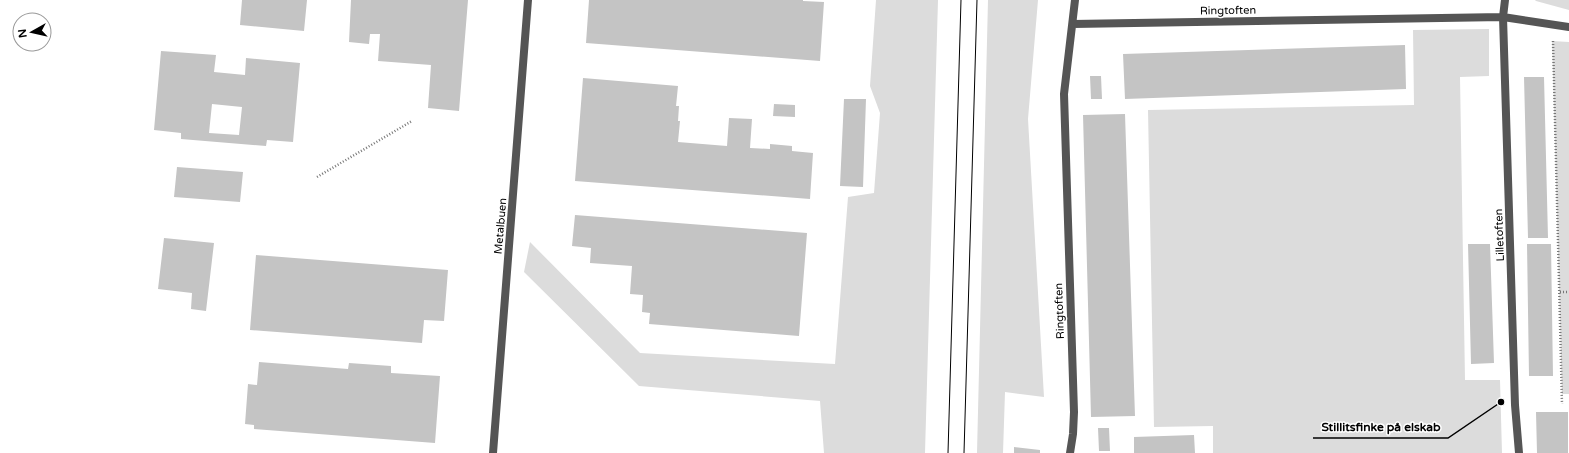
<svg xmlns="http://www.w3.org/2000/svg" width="1569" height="453" viewBox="0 0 1569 453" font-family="'Varela Round',sans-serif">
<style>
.green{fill:#dcdcdc}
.building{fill:#c4c4c4;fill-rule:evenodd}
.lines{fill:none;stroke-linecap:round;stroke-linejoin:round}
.path{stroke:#777;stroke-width:2.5;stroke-dasharray:1 2;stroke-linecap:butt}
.street{stroke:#555;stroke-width:8}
.tram{stroke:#000;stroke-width:1}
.labels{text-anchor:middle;stroke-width:3;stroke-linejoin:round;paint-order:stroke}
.street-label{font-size:11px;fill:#000;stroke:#fff}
.leader{fill:none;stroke:#000;stroke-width:1.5}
.callout-dot{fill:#000;stroke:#fff;stroke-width:1.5}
.callout-label{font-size:12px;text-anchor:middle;font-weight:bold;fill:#000;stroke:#fff;stroke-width:3;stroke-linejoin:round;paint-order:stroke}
</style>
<rect width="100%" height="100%" fill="#fff"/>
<!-- green -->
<path class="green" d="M 876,0 L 938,0 L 925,453 L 824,453 L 820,401 L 639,386 L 524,272 L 530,242 L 640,353 L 835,364 L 848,197 L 874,193 L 880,113 L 870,86 Z
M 988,0 L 1038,0 L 1028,119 L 1044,397 L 1005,392 L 1003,453 L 977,453 Z
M 1535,0 L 1569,0 L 1569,10 L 1536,1 Z
M 1489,29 L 1489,76 L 1460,77 L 1465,380 L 1500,380 L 1502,453 L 1213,453 L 1213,426 L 1154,427 L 1148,110 L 1414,105 L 1413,30 Z
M 1552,41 L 1569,42 L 1569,394 L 1562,394 Z"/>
<!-- building -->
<path class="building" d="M 242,0 L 307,0 L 304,31 L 240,25 Z
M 351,0 L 468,0 L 459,111 L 428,108 L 431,65 L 378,61 L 380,34 L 370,34 L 369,44 L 349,42 Z
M 589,0 L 803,0 L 803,1 L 824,2 L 820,61 L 586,43 Z
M 1405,45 L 1406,89 L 1125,99 L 1123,54 Z
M 161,51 L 216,55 L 214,72 L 245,75 L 246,58 L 300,63 L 293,142 L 267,140 L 266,146 L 181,139 L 181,133 L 154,130 ZM 212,104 L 242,107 L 239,135 L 209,133 Z
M 1090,76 L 1101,76 L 1102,99 L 1091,99 Z
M 1524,77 L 1544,77 L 1548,238 L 1528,238 Z
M 583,78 L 678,86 L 676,106 L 679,106 L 678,121 L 680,121 L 678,142 L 727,146 L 729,118 L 752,119 L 750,148 L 770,149 L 770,144 L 792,146 L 792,151 L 813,153 L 810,199 L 575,181 Z
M 844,99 L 866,99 L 863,187 L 840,186 Z
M 774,104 L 795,105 L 795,117 L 773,116 Z
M 1125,114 L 1135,416 L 1091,417 L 1083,115 Z
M 177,167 L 243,172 L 240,202 L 174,197 Z
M 575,215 L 807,233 L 799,336 L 649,324 L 650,313 L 642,312 L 643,295 L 630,294 L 632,266 L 590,263 L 591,248 L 572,246 Z
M 164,238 L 214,243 L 206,311 L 191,309 L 192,293 L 158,289 Z
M 1468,244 L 1490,244 L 1494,363 L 1471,364 Z
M 1527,244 L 1551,244 L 1553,376 L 1529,376 Z
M 256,255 L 448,270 L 444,321 L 424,320 L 422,343 L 250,330 Z
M 259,362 L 348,369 L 349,363 L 391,366 L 391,373 L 440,376 L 435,443 L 254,429 L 254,425 L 245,424 L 248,384 L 257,385 Z
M 1536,412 L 1568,412 L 1568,453 L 1537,453 Z
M 1098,428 L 1109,428 L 1110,451 L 1099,451 Z
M 1194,435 L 1195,453 L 1134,453 L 1134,437 Z
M 1014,447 L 1040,450 L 1040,453 L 1014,453 Z"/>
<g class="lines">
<!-- path -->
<path class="path" d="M 1553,41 L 1562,404
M 317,177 L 412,121
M 1560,292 L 1569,292"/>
<!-- street -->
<path class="street" d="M 1505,0 L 1503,17 L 1515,405 L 1519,453
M 1073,24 L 1503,17 L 1569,27
M 493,453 L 528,0
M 1070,453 L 1073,434 L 1074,412 L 1064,94 L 1075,0"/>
<!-- tram -->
<path class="tram" d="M 948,453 L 961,0
M 964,453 L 977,0"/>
</g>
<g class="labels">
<!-- street labels -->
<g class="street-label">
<text transform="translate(1228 10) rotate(-1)" y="4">Ringtoften</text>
<text transform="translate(500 226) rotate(-85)" y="4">Metalbuen</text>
<text transform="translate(1499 235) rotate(-92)" y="4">Lilletoften</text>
<text transform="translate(1059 311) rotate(-92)" y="4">Ringtoften</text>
</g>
</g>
<!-- callouts -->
<path class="leader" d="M1501 402L1448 438H1313"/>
<circle class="callout-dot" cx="1501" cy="402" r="4"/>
<g class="callout-label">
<text x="1381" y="431">Stillitsfinke på elskab</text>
</g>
<!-- north arrow -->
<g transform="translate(32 32) rotate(262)"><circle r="19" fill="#ffffff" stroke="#999999"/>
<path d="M0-3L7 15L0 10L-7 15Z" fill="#000000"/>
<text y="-6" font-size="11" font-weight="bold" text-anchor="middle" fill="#000000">N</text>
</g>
</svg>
